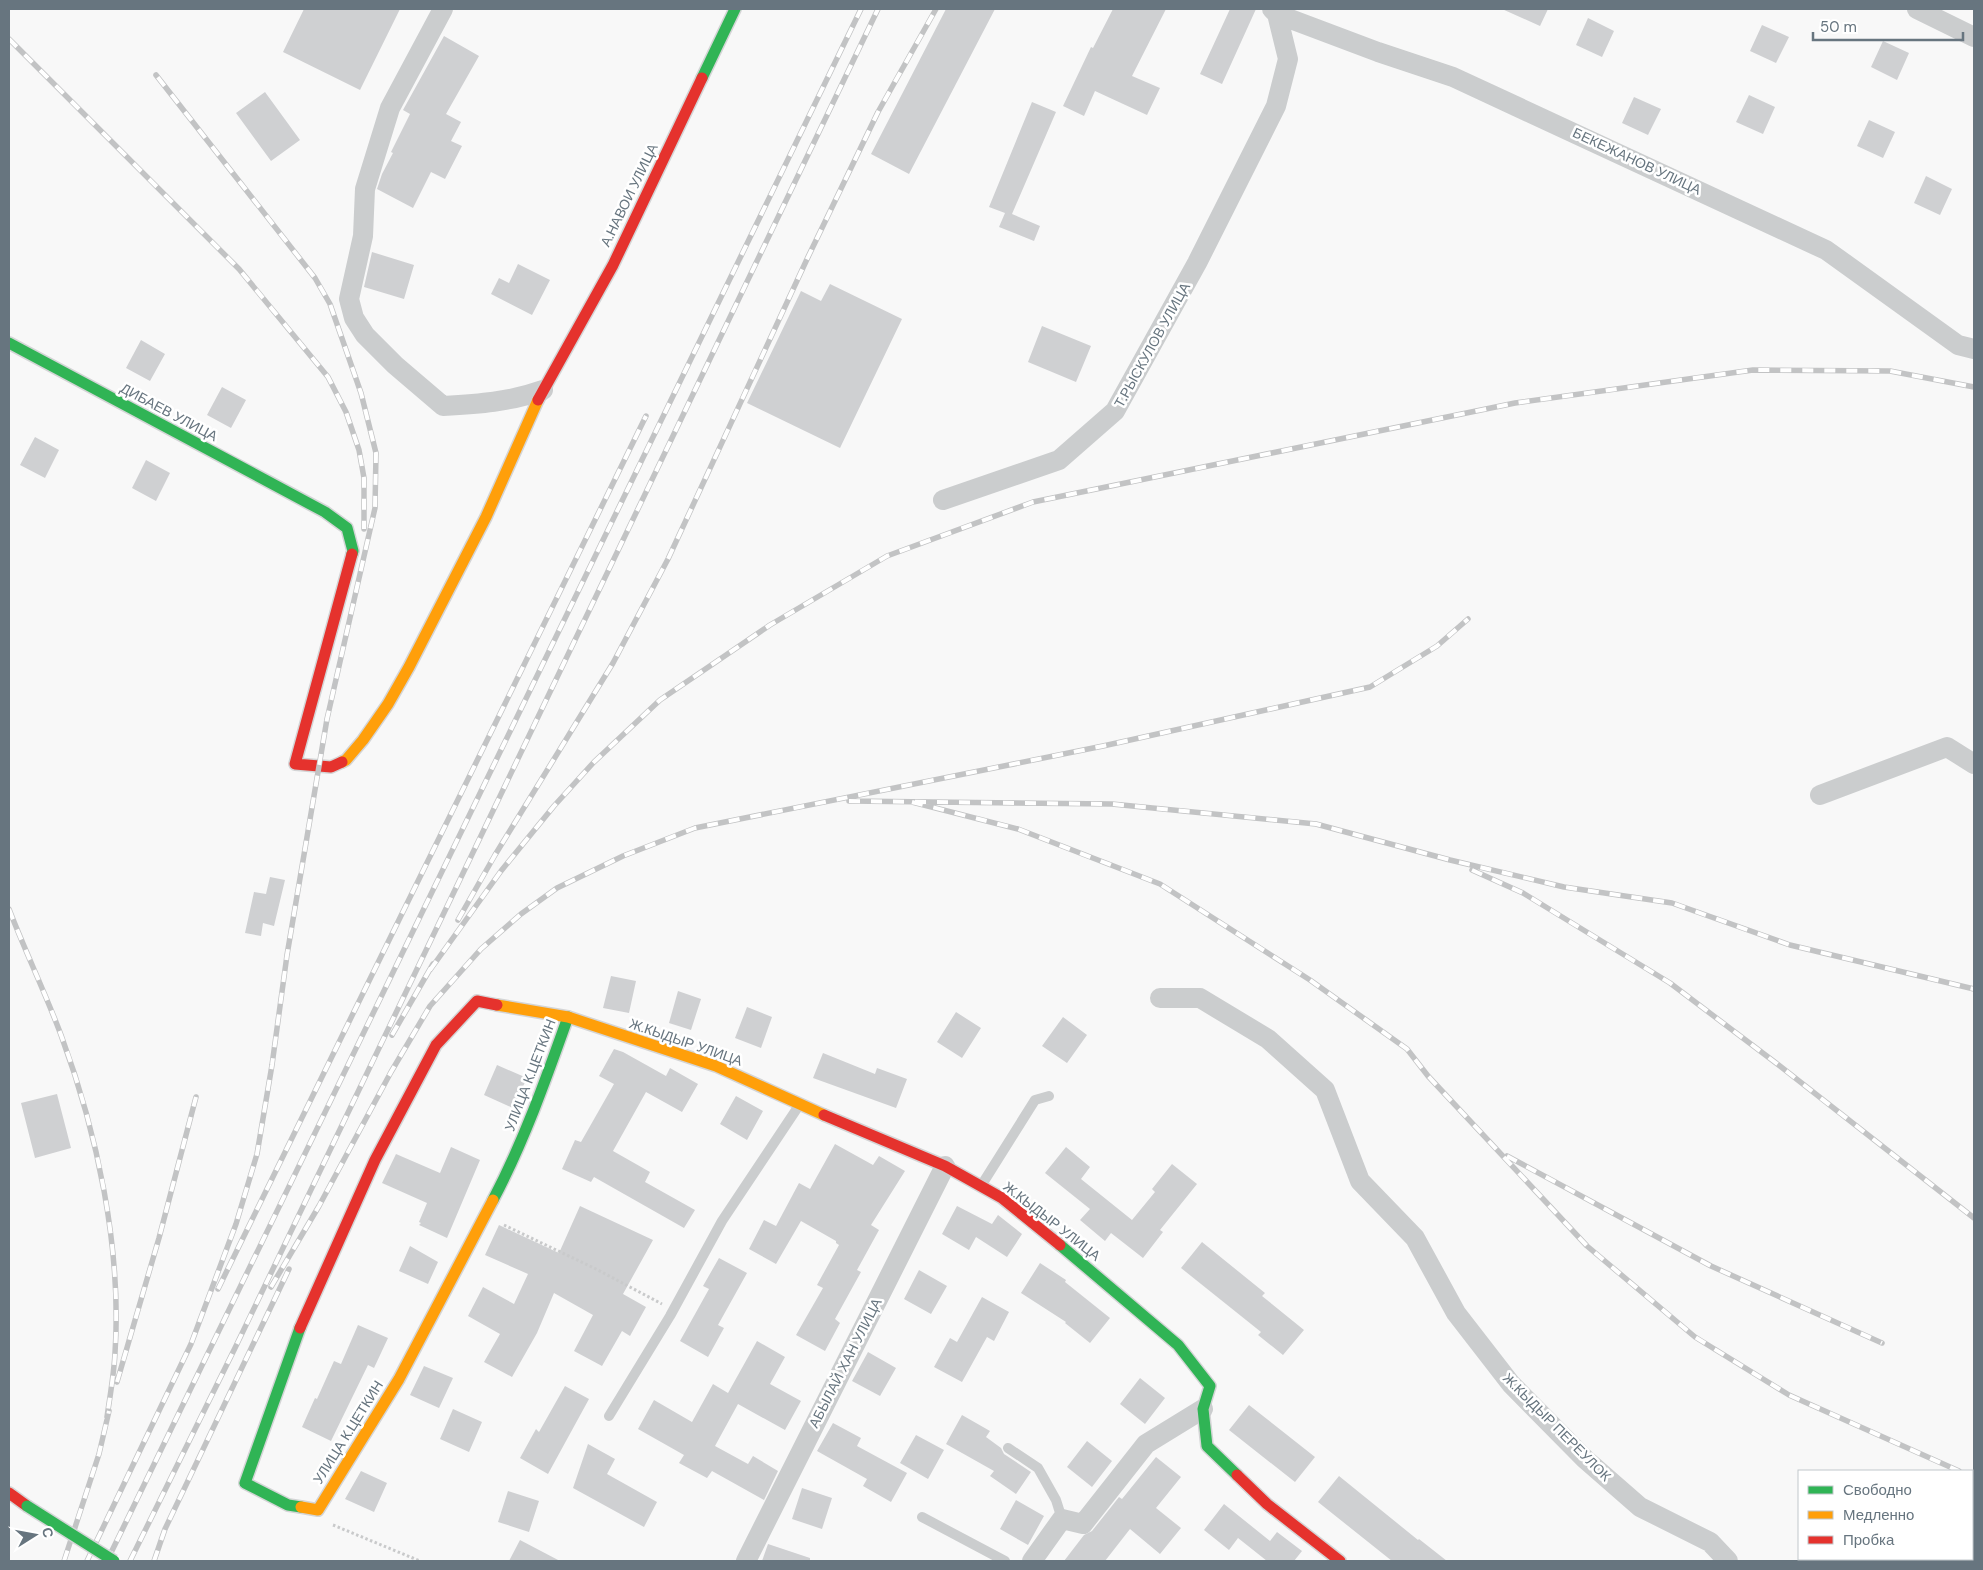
<svg xmlns="http://www.w3.org/2000/svg" width="1983" height="1570" viewBox="0 0 1983 1570" font-family="'DM Sans',sans-serif">
<style>
.building{fill:#cfd0d2}
.lines{fill:none;stroke-linecap:round;stroke-linejoin:round}
.fast-casing{stroke:#d4d5d6;stroke-width:14}
.slow-casing{stroke:#d4d5d6;stroke-width:14}
.jam-casing{stroke:#d4d5d6;stroke-width:14}
.path{stroke:#c9cacb;stroke-width:3;stroke-dasharray:2.5 2.5;stroke-linecap:butt}
.lane{stroke:#cbcdce;stroke-width:10}
.street{stroke:#cbcdce;stroke-width:20}
.fast{stroke:#30b455;stroke-width:11}
.slow{stroke:#ff9f0a;stroke-width:11}
.jam{stroke:#e5322d;stroke-width:11}
.rail-casing{stroke:#c2c3c4;stroke-width:5.5}
.rail{stroke:#fff;stroke-width:4;stroke-dasharray:11;stroke-linecap:butt}
.fast-bridge-casing{stroke:#d4d5d6;stroke-width:14;stroke-linecap:butt}
.fast-bridge{stroke:#30b455;stroke-width:11}
.labels{text-anchor:middle;stroke-width:5;stroke-linejoin:round;paint-order:stroke}
.street-label{font-size:14px;fill:#67757f;stroke:#fff}
</style>
<rect width="100%" height="100%" fill="#f8f8f8"/>
<!-- building -->
<path class="building" d="M 304,9 L 400,9 L 360,90 L 283,52 Z
M 946,9 L 995,9 L 909,174 L 871,154 Z
M 1113,9 L 1166,9 L 1132,76 L 1160,88 L 1147,115 L 1095,91 L 1084,116 L 1063,106 L 1091,47 L 1093,48 Z
M 1230,9 L 1256,9 L 1222,84 L 1200,74 Z
M 1502,9 L 1548,9 L 1540,26 Z
M 1588,18 L 1614,31 L 1602,57 L 1576,45 Z
M 1762,25 L 1789,37 L 1776,63 L 1750,51 Z
M 444,36 L 479,56 L 446,114 L 461,122 L 451,141 L 462,146 L 445,179 L 431,172 L 413,208 L 377,189 L 382,174 L 393,153 L 391,152 L 410,114 L 403,110 Z
M 1883,41 L 1909,53 L 1897,80 L 1871,67 Z
M 265,92 L 300,140 L 271,161 L 236,113 Z
M 1749,95 L 1775,107 L 1763,134 L 1736,122 Z
M 1634,97 L 1661,109 L 1648,135 L 1622,123 Z
M 1032,102 L 1056,112 L 1012,214 L 1040,226 L 1034,241 L 999,227 L 1005,213 L 989,207 Z
M 1869,120 L 1895,132 L 1883,158 L 1857,146 Z
M 1926,176 L 1952,189 L 1940,215 L 1914,203 Z
M 372,252 L 414,265 L 404,299 L 364,287 Z
M 518,264 L 550,280 L 532,315 L 491,294 L 499,278 L 509,283 Z
M 830,284 L 902,319 L 840,448 L 747,403 L 801,291 L 821,301 Z
M 1042,326 L 1091,346 L 1076,382 L 1028,362 Z
M 141,340 L 165,354 L 150,381 L 126,368 Z
M 222,387 L 246,400 L 231,428 L 207,415 Z
M 35,437 L 59,450 L 45,478 L 20,465 Z
M 146,460 L 170,473 L 156,501 L 132,488 Z
M 270,877 L 285,880 L 274,926 L 263,923 L 261,936 L 245,933 L 254,892 L 266,894 Z
M 611,976 L 636,981 L 629,1013 L 603,1008 Z
M 678,991 L 701,999 L 691,1030 L 669,1023 Z
M 747,1007 L 772,1017 L 761,1048 L 735,1038 Z
M 956,1012 L 981,1028 L 962,1058 L 937,1042 Z
M 1063,1017 L 1087,1035 L 1067,1063 L 1042,1046 Z
M 614,1049 L 623,1052 L 666,1076 L 670,1068 L 698,1084 L 682,1112 L 646,1092 L 613,1151 L 650,1172 L 645,1182 L 695,1210 L 684,1228 L 594,1177 L 591,1182 L 562,1169 L 575,1140 L 581,1142 L 614,1084 L 599,1076 Z
M 823,1053 L 875,1074 L 877,1068 L 907,1079 L 896,1108 L 813,1078 Z
M 497,1065 L 527,1078 L 513,1108 L 484,1095 Z
M 57,1094 L 71,1148 L 35,1158 L 21,1103 Z
M 736,1096 L 763,1111 L 747,1140 L 720,1124 Z
M 835,1144 L 873,1165 L 879,1156 L 905,1171 L 871,1225 L 879,1230 L 857,1270 L 861,1272 L 835,1319 L 840,1323 L 825,1351 L 796,1335 L 823,1288 L 817,1285 L 839,1245 L 836,1243 L 836,1241 L 801,1221 L 776,1264 L 749,1249 L 764,1220 L 776,1226 L 799,1183 L 810,1189 Z
M 451,1147 L 480,1160 L 447,1238 L 419,1225 L 421,1223 L 419,1222 L 427,1203 L 382,1183 L 396,1154 L 440,1173 Z
M 1066,1147 L 1090,1167 L 1081,1179 L 1132,1220 L 1155,1192 L 1152,1189 L 1172,1164 L 1197,1184 L 1160,1230 L 1163,1232 L 1143,1258 L 1111,1233 L 1105,1241 L 1080,1220 L 1090,1209 L 1045,1173 Z
M 580,1206 L 653,1240 L 623,1294 L 646,1307 L 630,1336 L 622,1331 L 602,1366 L 574,1351 L 593,1315 L 554,1293 L 537,1333 L 512,1377 L 484,1362 L 500,1334 L 468,1316 L 483,1287 L 514,1304 L 528,1274 L 485,1255 L 499,1225 L 559,1253 Z
M 957,1206 L 992,1224 L 998,1215 L 1022,1234 L 1007,1257 L 976,1237 L 969,1250 L 942,1234 Z
M 1202,1242 L 1265,1293 L 1262,1296 L 1304,1330 L 1283,1355 L 1258,1335 L 1261,1332 L 1181,1268 Z
M 410,1246 L 438,1262 L 428,1284 L 399,1271 Z
M 719,1258 L 747,1273 L 718,1325 L 724,1328 L 708,1357 L 680,1341 L 709,1289 L 703,1286 Z
M 1040,1263 L 1066,1280 L 1065,1282 L 1110,1318 L 1090,1343 L 1065,1323 L 1066,1322 L 1021,1293 Z
M 919,1270 L 947,1286 L 931,1314 L 904,1299 Z
M 982,1297 L 1009,1312 L 994,1341 L 987,1337 L 962,1382 L 934,1367 L 950,1338 L 957,1342 Z
M 358,1325 L 388,1338 L 374,1368 L 368,1365 L 331,1441 L 302,1427 L 315,1398 L 317,1399 L 334,1361 L 341,1364 Z
M 757,1341 L 785,1357 L 770,1384 L 801,1401 L 785,1430 L 738,1404 L 715,1446 L 748,1464 L 753,1456 L 778,1471 L 764,1500 L 712,1471 L 707,1478 L 679,1463 L 684,1455 L 638,1429 L 654,1400 L 692,1422 L 713,1384 L 728,1393 Z
M 868,1352 L 896,1368 L 880,1396 L 852,1381 Z
M 424,1366 L 453,1378 L 439,1408 L 410,1395 Z
M 1140,1378 L 1165,1398 L 1145,1424 L 1120,1404 Z
M 565,1386 L 589,1399 L 548,1474 L 520,1458 L 536,1429 L 539,1432 Z
M 1249,1405 L 1315,1457 L 1295,1482 L 1229,1430 Z
M 453,1409 L 482,1422 L 469,1452 L 440,1439 Z
M 962,1415 L 990,1431 L 986,1437 L 1001,1448 L 1004,1454 L 1031,1472 L 1016,1494 L 990,1476 L 994,1471 L 946,1444 Z
M 833,1423 L 861,1438 L 857,1446 L 907,1473 L 891,1502 L 863,1486 L 867,1479 L 817,1451 Z
M 916,1435 L 944,1450 L 928,1479 L 900,1463 Z
M 1087,1441 L 1112,1461 L 1092,1487 L 1067,1467 Z
M 588,1444 L 615,1459 L 607,1474 L 657,1502 L 644,1527 L 573,1488 Z
M 1156,1457 L 1181,1477 L 1156,1508 L 1181,1528 L 1160,1554 L 1130,1529 L 1105,1561 L 1064,1561 L 1084,1535 L 1092,1531 L 1119,1497 L 1122,1499 Z
M 361,1471 L 387,1483 L 374,1512 L 345,1499 Z
M 1339,1476 L 1418,1540 L 1419,1539 L 1447,1561 L 1392,1561 L 1318,1502 Z
M 802,1488 L 832,1498 L 822,1529 L 792,1519 Z
M 508,1491 L 539,1501 L 529,1532 L 498,1522 Z
M 1016,1500 L 1044,1516 L 1028,1545 L 1000,1529 Z
M 1224,1504 L 1270,1541 L 1277,1532 L 1302,1551 L 1294,1561 L 1267,1561 L 1238,1538 L 1229,1550 L 1204,1530 Z
M 520,1540 L 560,1561 L 509,1561 Z
M 768,1544 L 810,1558 L 810,1561 L 762,1561 Z"/>
<g class="lines">
<!-- fast casing -->
<g class="fast-casing">
<path id="fast" d="M 702,78 L 735,9
M 9,343 L 325,512 L 347,528 L 353,551 L 352,554
M 493,1200 C 524,1141 546,1079 568,1017
M 1060,1245 L 1178,1345 L 1210,1386 L 1203,1409 L 1207,1446 L 1237,1475
M 300,1328 L 245,1483 L 288,1505 L 301,1507"/>
</g>
<!-- slow casing -->
<g class="slow-casing">
<path id="slow" d="M 342,762 L 346,760 L 363,740 L 388,704 L 409,667 L 486,517 L 538,400
M 497,1005 L 568,1017 L 716,1066 L 824,1115
M 301,1507 L 318,1510 L 399,1379 L 493,1200"/>
</g>
<!-- jam casing -->
<g class="jam-casing">
<path id="jam" d="M 538,400 L 613,265 L 702,78
M 342,762 L 331,767 L 295,764 L 352,554
M 824,1115 L 945,1166 L 1002,1198 L 1060,1245
M 300,1328 L 375,1160 L 436,1045 L 477,1001 L 497,1005
M 1237,1475 L 1267,1504 L 1340,1561
M 9,1493 L 27,1506"/>
</g>
<!-- path -->
<path class="path" d="M 504,1225 L 596,1269 L 662,1304
M 333,1525 L 420,1561"/>
<!-- lane -->
<path class="lane" d="M 981,1186 L 1035,1100 L 1049,1096
M 609,1416 L 670,1316 L 722,1221 L 800,1104
M 1008,1448 L 1038,1468 L 1056,1500 L 1062,1519
M 922,1517 L 1005,1561"/>
<!-- street -->
<path class="street" d="M 443,9 L 390,108 L 365,189 L 363,236 L 349,299 L 354,318 L 365,335 L 395,365 L 443,406 C 478,404 510,402 543,390
M 1917,9 L 1974,37
M 1277,14 L 1378,52 L 1453,77 L 1826,250 L 1958,345 L 1974,349
M 943,500 L 1059,460 L 1115,411 L 1197,263 L 1276,106 L 1288,59 L 1277,14 L 1272,9
M 1820,795 L 1947,747 L 1974,764
M 1160,998 L 1200,998 L 1268,1039 L 1325,1090 L 1360,1181 L 1415,1238 L 1456,1313 L 1511,1384 L 1585,1459 L 1640,1507 L 1710,1542 L 1728,1561
M 746,1561 L 945,1166
M 1032,1561 L 1062,1519 L 1083,1524 L 1146,1444 L 1203,1409"/>
<!-- fast -->
<use href="#fast" class="fast"/>
<!-- slow -->
<use href="#slow" class="slow"/>
<!-- jam -->
<use href="#jam" class="jam"/>
<!-- rail casing -->
<g class="rail-casing">
<path id="rail" d="M 9,39 L 239,269 L 328,377 L 346,412 L 359,450 L 364,478 L 364,529
M 849,801 L 1112,804 L 1316,824 L 1450,860 L 1564,887 L 1672,903 L 1790,945 L 1974,989
M 912,802 L 1018,829 L 1160,884 L 1310,980 L 1407,1049 L 1428,1076 L 1587,1246 L 1695,1337 L 1789,1395 L 1959,1471
M 1472,870 L 1523,893 L 1670,983 L 1776,1063 L 1974,1218
M 9,909 C 25,951 45,992 61,1035 C 97,1132 122,1249 115,1353 C 114,1374 110,1396 107,1417
M 458,920 L 495,855 L 613,663 L 668,559 L 808,257 L 878,112 L 936,9
M 430,970 L 501,871 L 554,806 L 594,762 L 660,700 L 770,625 L 887,556 L 1033,502 L 1515,403 L 1753,370 L 1890,371 L 1974,387
M 392,1035 L 433,964
M 1507,1156 L 1711,1266 L 1882,1343
M 271,1287 L 319,1206 L 391,1072 L 430,1006 L 481,949 L 521,914 L 557,888 L 623,856 L 695,828 L 1103,746 L 1370,687 L 1437,646 L 1468,619
M 218,1289 L 646,416
M 117,1382 L 159,1238 L 196,1097
M 1972,1477 L 1974,1478
M 64,1561 L 99,1454 L 109,1411
M 87,1561 L 191,1344 L 236,1224 L 257,1154 L 272,1065 L 287,955 L 327,719 L 375,508 L 376,453 L 361,393 L 330,304 L 315,278 L 156,75
M 107,1561 L 861,9
M 130,1561 L 235,1348 L 878,9
M 154,1561 L 165,1529 L 289,1269"/>
</g>
<!-- rail -->
<use href="#rail" class="rail"/>
<!-- fast-bridge casing -->
<g class="fast-bridge-casing">
<path id="fast-bridge" d="M 27,1506 L 114,1561"/>
</g>
<!-- fast-bridge -->
<use href="#fast-bridge" class="fast-bridge"/>
</g>
<g class="labels">
<!-- street labels -->
<g class="street-label">
<text transform="translate(1637 161) rotate(25)" y="5">БЕКЕЖАНОВ УЛИЦА</text>
<text transform="translate(629 195) rotate(-64)" y="5">А.НАВОИ УЛИЦА</text>
<text transform="translate(1152 345) rotate(-61)" y="5">Т.РЫСКУЛОВ УЛИЦА</text>
<text transform="translate(169 412) rotate(28)" y="5">ДИБАЕВ УЛИЦА</text>
<text transform="translate(686 1042) rotate(19)" y="5">Ж.КЫДЫР УЛИЦА</text>
<text transform="translate(530 1075) rotate(-69)" y="5">УЛИЦА К.ЦЕТКИН</text>
<text transform="translate(1052 1221) rotate(38)" y="5">Ж.КЫДЫР УЛИЦА</text>
<text transform="translate(845 1363) rotate(-63)" y="5">АБЫЛАЙ ХАН УЛИЦА</text>
<text transform="translate(1557 1427) rotate(45)" y="5">Ж.КЫДЫР ПЕРЕУЛОК</text>
<text transform="translate(348 1432) rotate(-58)" y="5">УЛИЦА К.ЦЕТКИН</text>
</g>
</g>
<!-- border -->
<rect width="1983" height="1570" fill="none" stroke="#67757f" stroke-width="20"/>
<!-- legend -->
<rect x="1798" y="1470" width="175" height="90" fill="#ffffff" stroke="#c2c8cc"/>
<rect x="1808" y="1486" width="25" height="8" fill="#30b455" stroke="#c2c8cc"/>
<text x="1843" y="1495" font-size="15" fill="#67757f">Свободно</text>
<rect x="1808" y="1511" width="25" height="8" fill="#ff9f0a" stroke="#c2c8cc"/>
<text x="1843" y="1520" font-size="15" fill="#67757f">Медленно</text>
<rect x="1808" y="1536" width="25" height="8" fill="#e5322d" stroke="#c2c8cc"/>
<text x="1843" y="1545" font-size="15" fill="#67757f">Пробка</text>
<!-- north arrow -->
<g transform="translate(35 1535) rotate(79)" stroke="#ffffff" stroke-width="4" paint-order="stroke">
<path d="M0-4L9 19L0 12L-9 19Z" fill="#67757f"/>
<text y="-8" font-size="14" font-weight="bold" text-anchor="middle" fill="#67757f">С</text>
</g>
<!-- scale -->
<path d="M1813 32v8h150v-8" fill="none" stroke="#67757f" stroke-width="2.5"/>
<text x="1820" y="32" font-size="15" fill="#67757f" stroke="#ffffff" stroke-width="4" paint-order="stroke">50 m</text>
</svg>
